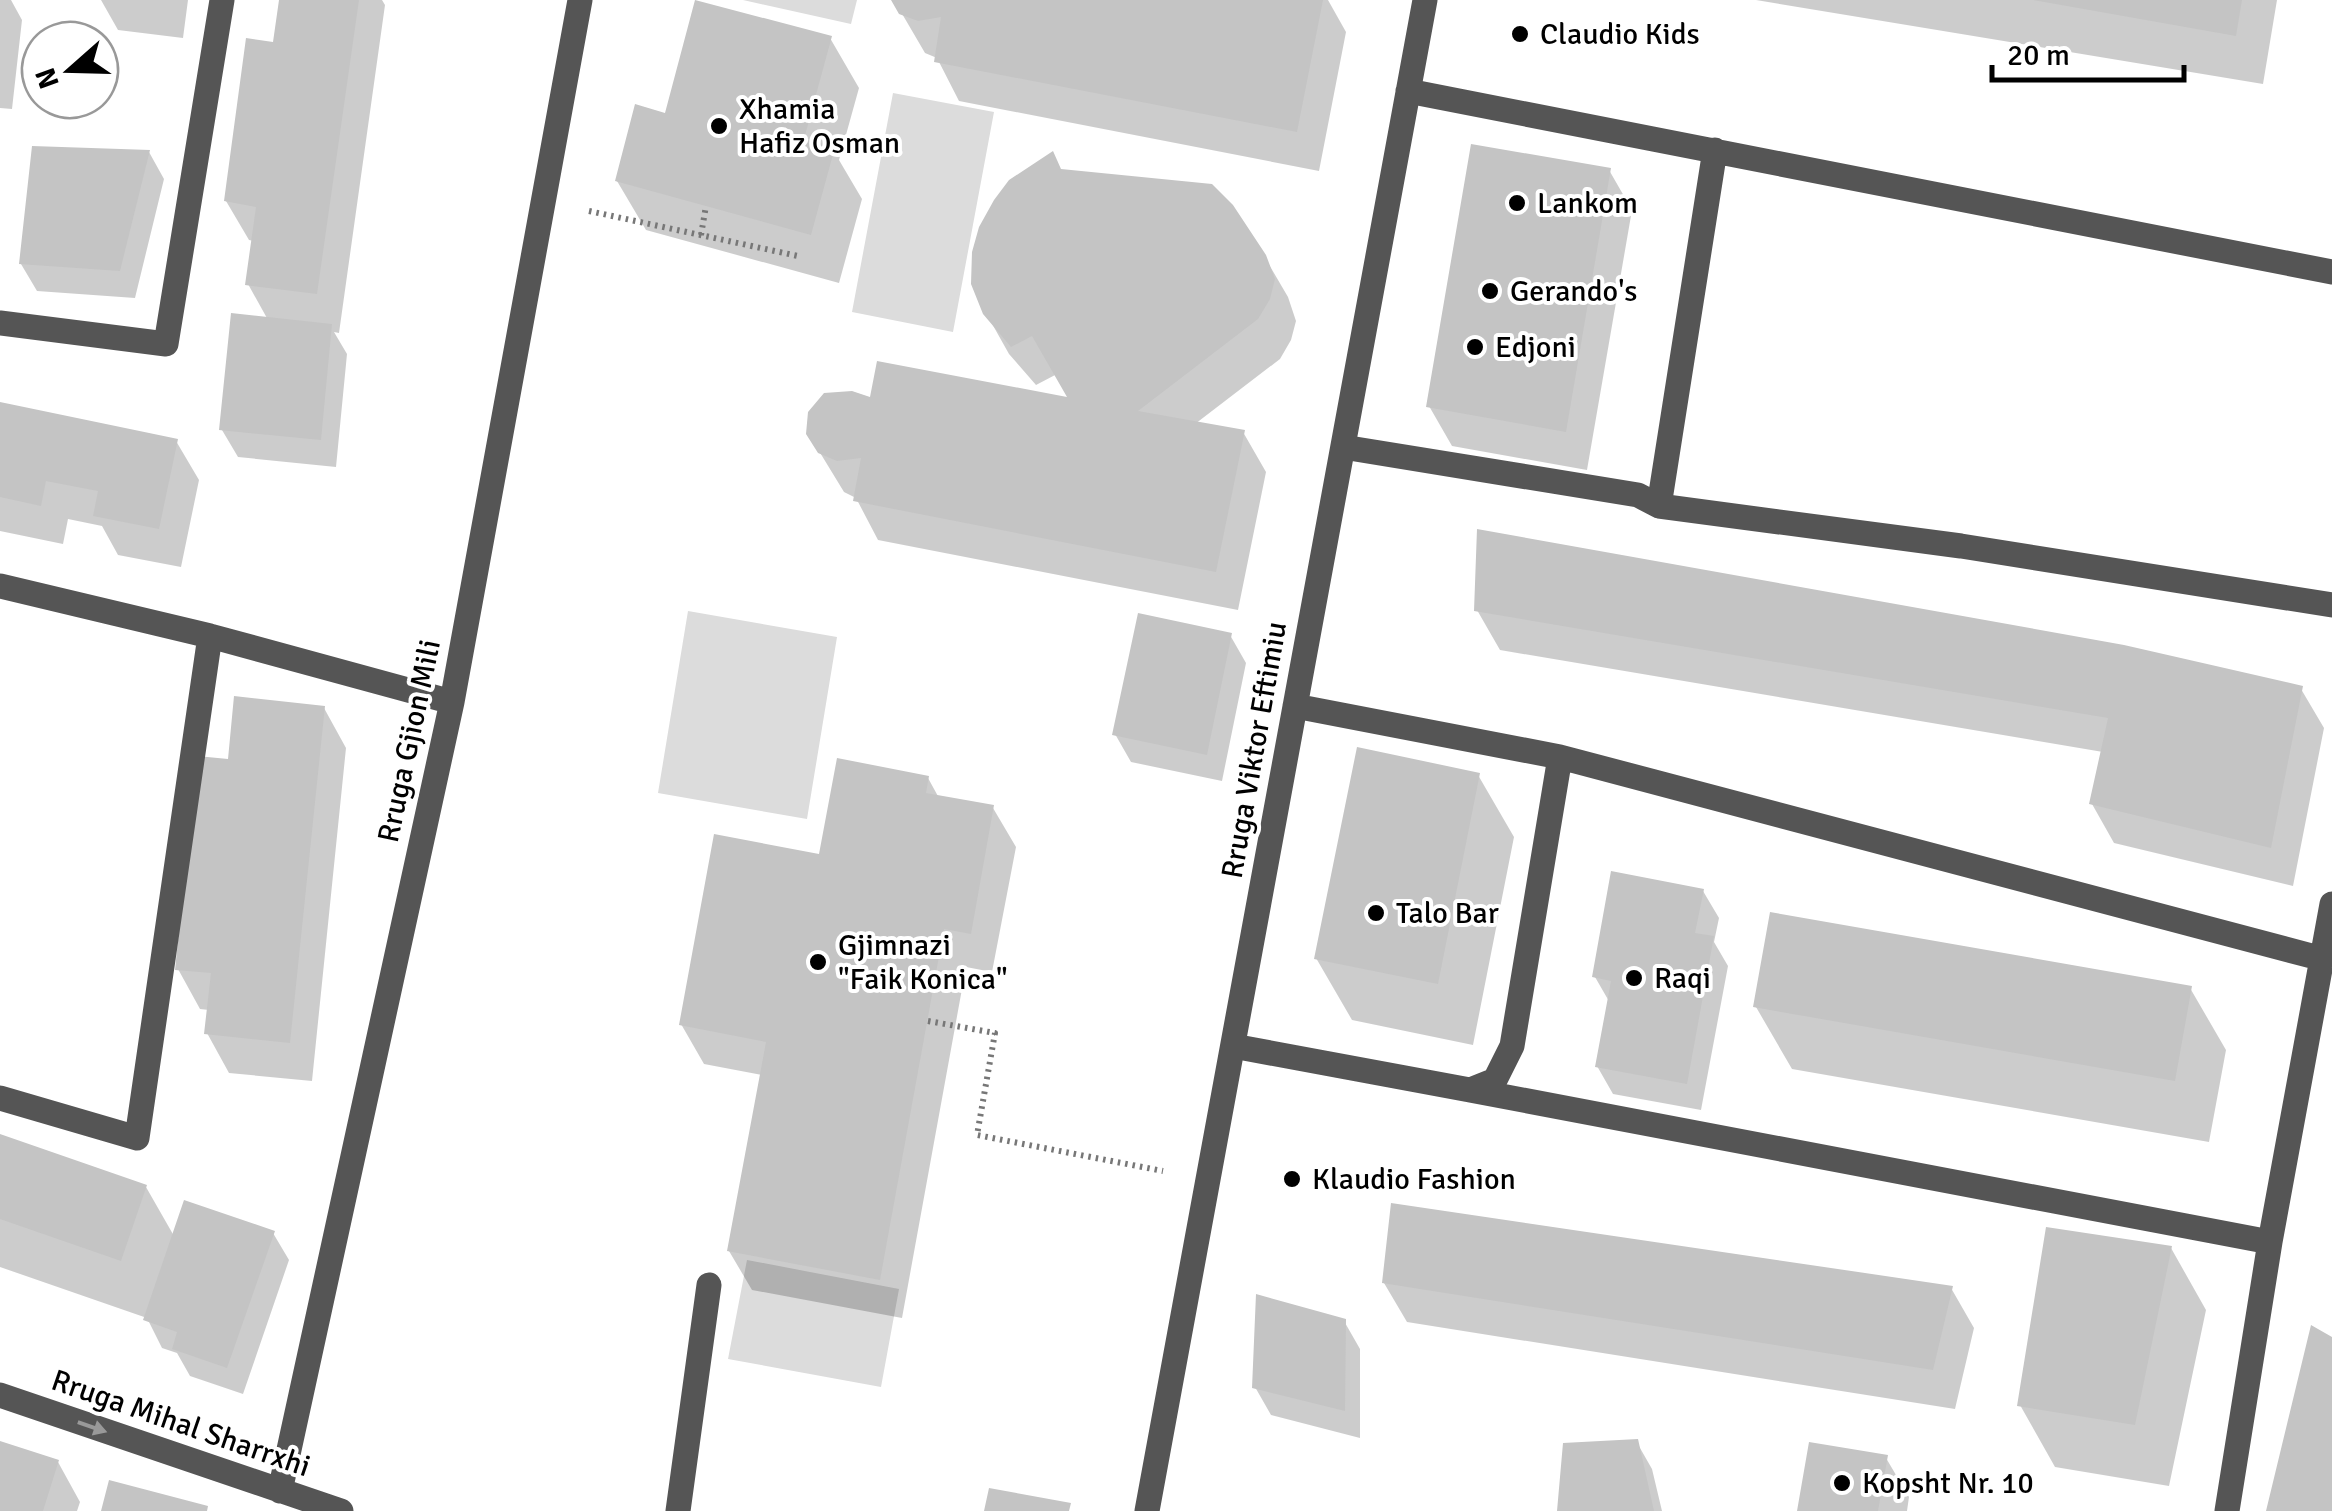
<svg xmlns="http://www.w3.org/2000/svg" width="2332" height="1511" viewBox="0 0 2332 1511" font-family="Signika,sans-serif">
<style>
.green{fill:#dcdcdc}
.shadow{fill:#0003}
.building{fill:#c4c4c4}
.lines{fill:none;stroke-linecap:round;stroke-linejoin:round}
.path{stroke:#777;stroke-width:6;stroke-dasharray:2.5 5;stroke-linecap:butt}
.minor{stroke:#555;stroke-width:25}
.oneway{fill:#999}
.poi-dot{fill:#000;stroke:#fff;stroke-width:4}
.labels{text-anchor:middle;stroke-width:8;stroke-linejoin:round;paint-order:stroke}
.poi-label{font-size:30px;fill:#000;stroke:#fff;text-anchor:start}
.street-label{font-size:30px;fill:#000;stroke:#fff}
</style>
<rect width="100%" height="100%" fill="#fff"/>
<!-- green -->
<path class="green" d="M 743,0 L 857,0 L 851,24 Z
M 893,93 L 994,112 L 953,332 L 852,312 Z
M 688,611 L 837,637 L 807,819 L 658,793 Z
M 747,1260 L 899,1289 L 881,1387 L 728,1359 Z"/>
<!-- shadow -->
<path class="shadow" d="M 0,0 L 11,0 L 22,20 L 12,109 L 0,108 Z
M 101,0 L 188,0 L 183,38 L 118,30 Z
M 281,0 L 382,0 L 385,5 L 339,333 L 334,332 L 347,354 L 336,467 L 238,457 L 222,430 L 268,320 L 248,284 L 254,241 L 249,240 L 226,201 L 275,45 Z
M 894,0 L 1328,0 L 1346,32 L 1319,171 L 959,101 L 937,58 L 925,53 Z
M 1756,0 L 2277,0 L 2263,84 Z
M 830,38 L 859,88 L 839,160 L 862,199 L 839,283 L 646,230 L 617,181 L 667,116 Z
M 149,152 L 164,179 L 135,298 L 37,291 L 21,264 Z
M 1609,170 L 1632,210 L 1587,470 L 1452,446 L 1429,406 Z
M 1062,172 L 1264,256 L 1288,297 L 1296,321 L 1291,340 L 1280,359 L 1195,424 L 1243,432 L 1266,472 L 1238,610 L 878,540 L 856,498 L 844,492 L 808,433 L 872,400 L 1072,401 L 1057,374 L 1036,385 L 1009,354 L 986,313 Z
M 0,405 L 176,441 L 199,480 L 181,567 L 118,555 L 102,526 L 68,519 L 63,544 L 0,531 Z
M 1477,610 L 2301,689 L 2324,728 L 2293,886 L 2114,843 L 2092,804 L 2103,752 L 1500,650 Z
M 1230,635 L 1246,663 L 1222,781 L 1131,762 L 1115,734 Z
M 324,708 L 346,748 L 312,1081 L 229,1073 L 207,1033 L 209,1010 L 200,1009 L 178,969 L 231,762 Z
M 1478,775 L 1514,837 L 1473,1045 L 1352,1020 L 1316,958 Z
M 928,778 L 939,798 L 993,808 L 1016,847 L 992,972 L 966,967 L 902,1318 L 752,1290 L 729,1251 L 762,1075 L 704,1064 L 681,1024 L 821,856 Z
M 1703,891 L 1719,918 L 1714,942 L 1728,966 L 1701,1110 L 1613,1094 L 1597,1066 L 1610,1003 L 1595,977 Z
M 2190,988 L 2226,1050 L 2209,1142 L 1792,1069 L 1756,1007 Z
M 0,1137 L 146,1187 L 174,1236 L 273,1233 L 289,1260 L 243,1394 L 190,1376 L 177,1353 L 162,1348 L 147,1318 L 0,1267 Z
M 2171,1248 L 2206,1310 L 2169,1486 L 2055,1467 L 2020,1405 Z
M 1384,1283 L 1951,1288 L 1974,1328 L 1955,1409 L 1407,1322 Z
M 1344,1321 L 1360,1349 L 1360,1438 L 1271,1415 L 1255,1387 Z
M 1636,1441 L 1652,1469 L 1662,1511 L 1560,1511 Z
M 0,1443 L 58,1462 L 80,1502 L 77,1511 L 0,1511 Z
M 1886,1458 L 1909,1497 L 1907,1511 L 1799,1511 Z"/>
<!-- building -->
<path class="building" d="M 279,0 L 359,0 L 317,294 L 245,285 L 256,207 L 224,201 L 246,38 L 273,42 Z
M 695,0 L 832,36 L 804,139 L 835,147 L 811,235 L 615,181 L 635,104 L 665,113 Z
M 891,0 L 1323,0 L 1297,132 L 934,62 L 941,17 L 918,21 L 899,14 Z
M 2033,0 L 2242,0 L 2236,36 Z
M 1471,144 L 1611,168 L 1566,432 L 1426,407 Z
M 32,146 L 150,150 L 120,271 L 19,264 Z
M 1053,151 L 1061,169 L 1212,184 L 1233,205 L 1266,255 L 1275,279 L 1270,299 L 1258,319 L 1138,411 L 1245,430 L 1216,572 L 853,501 L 861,458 L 837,461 L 818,453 L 806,434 L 808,412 L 824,393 L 852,391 L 870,397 L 877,361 L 1067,397 L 1032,336 L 1011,347 L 983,314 L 971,284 L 972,252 L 979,227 L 994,200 L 1009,180 Z
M 231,313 L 332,324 L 321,440 L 219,430 Z
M 0,402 L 178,439 L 159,529 L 93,516 L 98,491 L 46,481 L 41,506 L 0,497 Z
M 1477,529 L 2124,645 L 2303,686 L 2271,848 L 2089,804 L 2108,718 L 1474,611 Z
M 1138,613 L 1232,633 L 1207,755 L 1112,735 Z
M 234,696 L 325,706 L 290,1043 L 204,1034 L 211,973 L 175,970 L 197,756 L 228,759 Z
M 1357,747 L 1480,773 L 1438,984 L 1314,959 Z
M 837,758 L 929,776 L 926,793 L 994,805 L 971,934 L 944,929 L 880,1280 L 727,1251 L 766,1042 L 679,1025 L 714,834 L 819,854 Z
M 1611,871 L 1704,889 L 1695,933 L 1714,936 L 1687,1084 L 1595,1067 L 1611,981 L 1592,977 Z
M 1770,912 L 2192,986 L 2175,1081 L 1753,1007 Z
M 0,1134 L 147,1185 L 121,1261 L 0,1219 Z
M 184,1200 L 275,1231 L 227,1368 L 172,1349 L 177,1332 L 143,1320 Z
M 1391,1203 L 1953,1286 L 1933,1370 L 1382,1283 Z
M 2046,1227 L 2172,1246 L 2135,1425 L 2017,1406 Z
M 1256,1294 L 1346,1319 L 1345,1411 L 1252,1388 Z
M 2311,1325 L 2332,1337 L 2332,1511 L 2266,1511 Z
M 1638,1439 L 1654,1511 L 1557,1511 L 1563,1443 Z
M 0,1441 L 59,1460 L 43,1511 L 0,1511 Z
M 1809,1442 L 1888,1455 L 1878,1511 L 1797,1511 Z
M 109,1480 L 208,1506 L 207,1511 L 101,1511 Z
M 989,1488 L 1071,1503 L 1069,1511 L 984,1511 Z"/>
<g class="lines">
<!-- path -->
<path class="path" d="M 589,211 L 798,256
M 701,235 L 706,206
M 928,1021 L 995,1033 L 977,1135 L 1163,1171"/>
<!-- minor -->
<path class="minor" d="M 1408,91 L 2332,272
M 0,323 L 166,344 L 222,0
M 1343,447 L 1638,495 L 1659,506 L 1961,546 L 2332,605
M 1659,506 L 1715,150
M 0,586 L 210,636 L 452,702
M 1295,706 L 1560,757 L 2323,959
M 1233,1046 L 1470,1090 L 1495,1080 L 1512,1046 L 1560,757
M 1470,1090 L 2270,1242
M 0,1098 L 137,1138 L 210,636
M 0,1395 L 341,1511
M 280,1491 L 452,702 L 580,0
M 678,1511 L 709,1285
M 1147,1511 L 1425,0
M 2227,1511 L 2270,1242 L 2332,904"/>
</g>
<!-- one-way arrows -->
<defs><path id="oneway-solid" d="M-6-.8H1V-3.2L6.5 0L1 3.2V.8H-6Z" transform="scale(2.5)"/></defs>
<use class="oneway" href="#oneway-solid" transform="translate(92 1427) rotate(19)"/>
<!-- markers -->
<g class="poi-dot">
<circle cx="1520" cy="34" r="10"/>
<circle cx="719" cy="126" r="10"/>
<circle cx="1517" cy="203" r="10"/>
<circle cx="1490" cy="291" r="10"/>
<circle cx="1475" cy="347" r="10"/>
<circle cx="1376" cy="913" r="10"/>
<circle cx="818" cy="962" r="10"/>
<circle cx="1634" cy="978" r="10"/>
<circle cx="1292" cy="1179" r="10"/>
<circle cx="1842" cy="1483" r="10"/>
</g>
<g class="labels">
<!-- poi labels -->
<g class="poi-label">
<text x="1540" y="44">Claudio Kids</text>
<text x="739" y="119">Xhamia<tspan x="739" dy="34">Hafiz Osman</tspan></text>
<text x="1537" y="213">Lankom</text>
<text x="1510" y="301">Gerando's</text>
<text x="1495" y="357">Edjoni</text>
<text x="1396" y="923">Talo Bar</text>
<text x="838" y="955">Gjimnazi<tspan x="838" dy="34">"Faik Konica"</tspan></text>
<text x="1654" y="988">Raqi</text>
<text x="1312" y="1189">Klaudio Fashion</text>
<text x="1862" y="1493">Kopsht Nr. 10</text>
</g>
<!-- street labels -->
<g class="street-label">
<text transform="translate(409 741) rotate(-78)" y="10">Rruga Gjion Mili</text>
<text transform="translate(1254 750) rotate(-80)" y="10">Rruga Viktor Eftimiu</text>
<text transform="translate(181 1423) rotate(19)" y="10">Rruga Mihal Sharrxhi</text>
</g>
</g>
<!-- north arrow -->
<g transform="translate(70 70) rotate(250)"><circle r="48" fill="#ffffff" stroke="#999999" stroke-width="2.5"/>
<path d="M0-8L18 38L0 25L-18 38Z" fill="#000000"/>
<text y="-15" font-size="28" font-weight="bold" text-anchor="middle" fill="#000000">N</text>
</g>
<!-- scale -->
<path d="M1992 65v15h192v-15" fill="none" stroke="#000000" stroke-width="5"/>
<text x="2007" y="65" font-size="30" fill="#000000" stroke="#ffffff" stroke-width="8" paint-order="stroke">20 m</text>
</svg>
